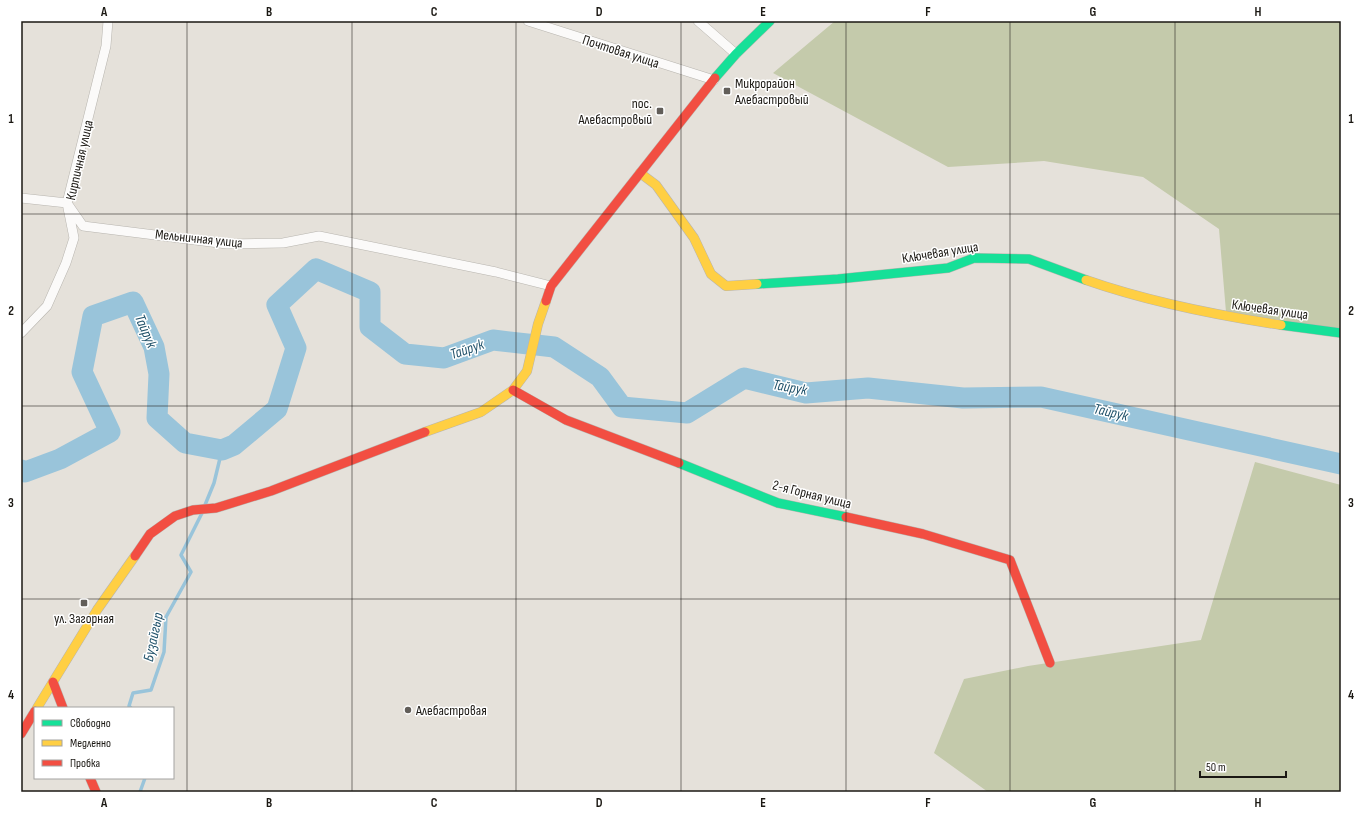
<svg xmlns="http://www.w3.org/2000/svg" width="1362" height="813" viewBox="0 0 1362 813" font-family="'Sofia Sans Condensed',sans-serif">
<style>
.green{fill:#c4caab}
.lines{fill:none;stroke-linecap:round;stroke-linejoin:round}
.stream{stroke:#99c4da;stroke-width:3.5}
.river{stroke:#99c4da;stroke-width:21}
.street-casing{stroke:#b8b5af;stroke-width:10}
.fast-casing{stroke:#b8b5af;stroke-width:10}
.slow-casing{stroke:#b8b5af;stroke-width:10}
.jam-casing{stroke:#b8b5af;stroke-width:10}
.street{stroke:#fbfaf9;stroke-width:9}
.fast{stroke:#16e098;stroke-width:9}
.slow{stroke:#ffcf43;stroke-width:9}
.jam{stroke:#f24e42;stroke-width:9}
.grid{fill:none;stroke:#1b1813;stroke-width:1;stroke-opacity:0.55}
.poi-dot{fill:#625e59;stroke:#fff;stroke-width:1.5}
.labels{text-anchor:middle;stroke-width:3;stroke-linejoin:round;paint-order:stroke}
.street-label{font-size:14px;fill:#1b1813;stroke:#fff}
.poi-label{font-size:14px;fill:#1b1813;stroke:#fff;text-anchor:start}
.water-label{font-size:15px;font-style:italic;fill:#22536b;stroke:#fff}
.neatline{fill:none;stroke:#1b1813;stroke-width:1.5}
.grid-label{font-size:13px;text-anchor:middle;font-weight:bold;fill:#1b1813}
</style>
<rect width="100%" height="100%" fill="#e5e1da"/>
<!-- green -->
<path class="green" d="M 835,21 L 1341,21 L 1341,329 L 1226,312 L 1219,229 L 1143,177 L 1044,161 L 948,167 L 773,73 Z
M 1255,462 L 1341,485 L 1341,792 L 988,792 L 934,753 L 964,679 L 1028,666 L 1201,640 Z"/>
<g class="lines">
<!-- stream -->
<path class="stream" d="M 205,505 L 214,483 L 222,450
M 131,708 L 129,706 L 133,693 L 151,690 L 164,652 L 166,617 L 191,572 L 181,555 L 202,513
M 140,792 L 145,778"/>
<!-- river -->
<path class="river" d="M 21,470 L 25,472 L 60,459 L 110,432 L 82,372 L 93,316 L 133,302 L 154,347 L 159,374 L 157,418 L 185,443 L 222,450 L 234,445 L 277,409 L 296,348 L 277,305 L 316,269 L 370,292 L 370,327 L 405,354 L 444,358 L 493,340 L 554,347 L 600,377 L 622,407 L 687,413 L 744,378 L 806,393 L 868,388 L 963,398 L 1041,397 L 1341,464"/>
<!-- street casing -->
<g class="street-casing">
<path id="street" d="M 528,21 L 714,80
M 698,21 L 736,54
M 21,198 L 67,203 L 83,226 L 227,244 L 283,243 L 319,236 L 496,272 L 551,286
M 21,333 L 47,306 L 66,263 L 74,238 L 67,203 L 106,46 L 108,21"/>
</g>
<!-- fast casing -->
<g class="fast-casing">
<path id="fast" d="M 715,78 L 736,54 L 770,21
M 757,284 L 838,279 L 948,268 L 974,258 L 1029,259 L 1086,280
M 1281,325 L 1341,333
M 679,463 L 778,503 L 846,517"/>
</g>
<!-- slow casing -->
<g class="slow-casing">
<path id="slow" d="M 640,173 L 656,185 L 694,238 L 711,274 L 726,286 L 757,284
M 1086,280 C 1149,302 1215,315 1281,325
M 425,432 L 481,412 L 513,390 L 527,371 L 538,324 L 546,301
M 37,708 L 97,610 L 135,556"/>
</g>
<!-- jam casing -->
<g class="jam-casing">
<path id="jam" d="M 546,301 L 551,286 L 715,78
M 513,390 L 566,420 L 679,463
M 846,517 L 923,534 L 1010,560 L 1050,663
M 135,556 L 150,534 L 175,516 L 193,510 L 216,508 L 271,491 L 425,432
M 53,682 L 63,708
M 21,734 L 35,711
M 90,778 L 96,792"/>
</g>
<!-- street -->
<use href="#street" class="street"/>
<!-- fast -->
<use href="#fast" class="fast"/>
<!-- slow -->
<use href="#slow" class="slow"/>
<!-- jam -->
<use href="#jam" class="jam"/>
</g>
<!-- grid -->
<path class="grid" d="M 187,21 L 187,792M 352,21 L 352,792M 516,21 L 516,792M 681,21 L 681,792M 846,21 L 846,792M 1010,21 L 1010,792M 1175,21 L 1175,792M 21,214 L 1341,214M 21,406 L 1341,406M 21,599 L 1341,599"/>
<!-- markers -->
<g class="poi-dot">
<rect x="723" y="87" width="8" height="8" rx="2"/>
<rect x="656" y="107" width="8" height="8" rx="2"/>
<rect x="80" y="599" width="8" height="8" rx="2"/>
<circle cx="408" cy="710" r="4"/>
</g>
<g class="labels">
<!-- street labels -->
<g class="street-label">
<text transform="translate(621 51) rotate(18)" y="5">Почтовая улица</text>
<text transform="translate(79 160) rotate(-77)" y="5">Кирпичная улица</text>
<text transform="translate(199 238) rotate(6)" y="5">Мельничная улица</text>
<text transform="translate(940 252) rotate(-9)" y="5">Ключевая улица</text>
<text transform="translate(1270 309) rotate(8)" y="5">Ключевая улица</text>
<text transform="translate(812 494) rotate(14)" y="5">2-я Горная улица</text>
</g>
<!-- poi labels -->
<g class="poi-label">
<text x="735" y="88">Микрорайон<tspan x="735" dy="16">Алебастровый</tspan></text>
<text x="652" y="108" text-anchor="end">пос.<tspan x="652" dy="16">Алебастровый</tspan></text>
<text x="84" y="623" text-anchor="middle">ул. Загорная</text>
<text x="416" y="715">Алебастровая</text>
</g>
<!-- water labels -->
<g class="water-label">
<text transform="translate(146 331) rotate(67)" y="5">Тайрук</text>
<text transform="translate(467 349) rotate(-19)" y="5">Тайрук</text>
<text transform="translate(790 387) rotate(10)" y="5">Тайрук</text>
<text transform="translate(1111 412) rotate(13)" y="5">Тайрук</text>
<text transform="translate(153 637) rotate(-78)" y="5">Бузайгыр</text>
</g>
</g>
<!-- border -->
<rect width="1362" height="813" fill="none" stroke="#ffffff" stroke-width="44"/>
<!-- legend -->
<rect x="34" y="707" width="140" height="72" fill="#ffffff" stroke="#a4a3a1"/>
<rect x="42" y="720" width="20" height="6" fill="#16e098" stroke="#a4a3a1"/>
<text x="70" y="727" font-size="12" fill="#1b1813">Свободно</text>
<rect x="42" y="740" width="20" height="6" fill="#ffcf43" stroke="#a4a3a1"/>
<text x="70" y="747" font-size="12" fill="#1b1813">Медленно</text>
<rect x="42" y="760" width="20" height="6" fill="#f24e42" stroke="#a4a3a1"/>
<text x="70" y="767" font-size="12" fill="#1b1813">Пробка</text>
<!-- scale -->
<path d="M1200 771v6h86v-6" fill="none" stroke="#1b1813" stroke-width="2"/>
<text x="1206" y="771" font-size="12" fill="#1b1813" stroke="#ffffff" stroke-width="3" paint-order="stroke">50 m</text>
<rect x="22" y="22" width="1318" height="769" class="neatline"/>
<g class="grid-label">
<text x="104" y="16">A</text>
<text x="269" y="16">B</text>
<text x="434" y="16">C</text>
<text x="599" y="16">D</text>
<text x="763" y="16">E</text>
<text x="928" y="16">F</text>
<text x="1093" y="16">G</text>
<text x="1258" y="16">H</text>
<text x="11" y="123">1</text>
<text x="1351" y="123">1</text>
<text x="11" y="315">2</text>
<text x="1351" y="315">2</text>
<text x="11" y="507">3</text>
<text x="1351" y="507">3</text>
<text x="11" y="699">4</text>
<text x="1351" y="699">4</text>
<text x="104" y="807">A</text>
<text x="269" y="807">B</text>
<text x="434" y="807">C</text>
<text x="599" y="807">D</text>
<text x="763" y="807">E</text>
<text x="928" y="807">F</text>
<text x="1093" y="807">G</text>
<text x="1258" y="807">H</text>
</g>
</svg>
